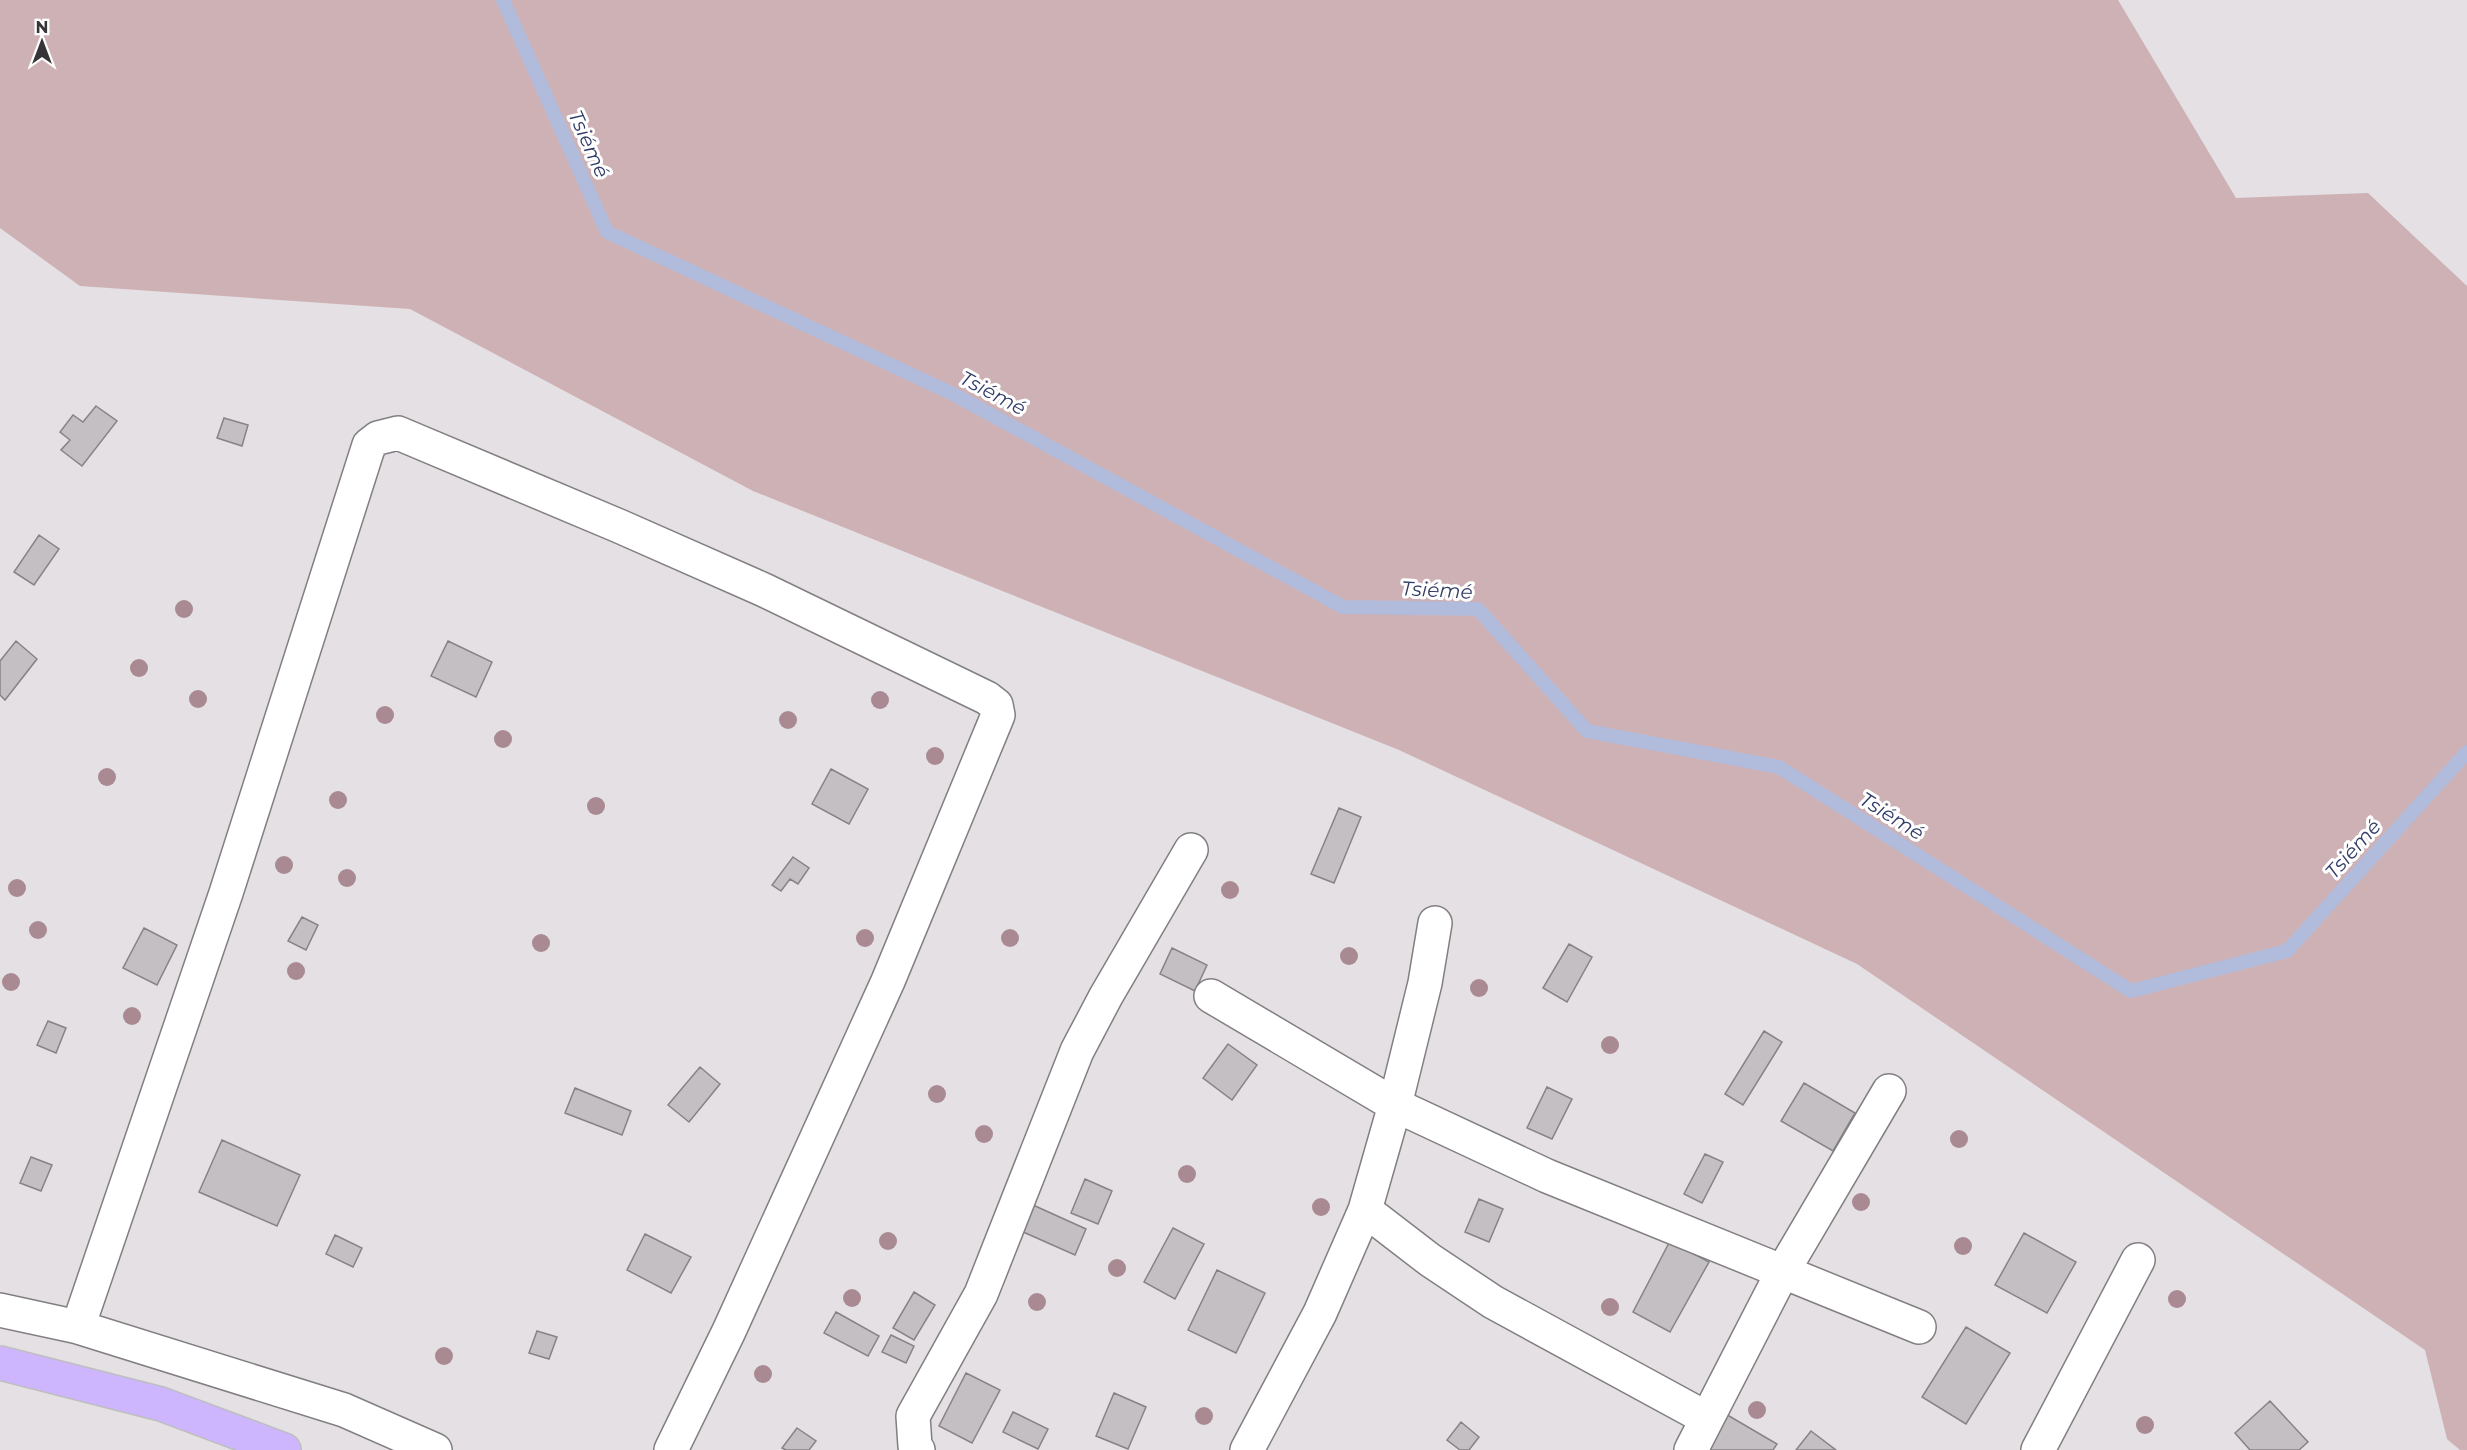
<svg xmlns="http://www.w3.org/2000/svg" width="2467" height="1450" viewBox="0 0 2467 1450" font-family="Montserrat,sans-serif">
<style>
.green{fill:#ceb1b5}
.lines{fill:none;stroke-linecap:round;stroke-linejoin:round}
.stream{stroke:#b1bbdb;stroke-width:14}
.building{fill:#c4bfc2;stroke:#878385;stroke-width:1.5}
.street-casing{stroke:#827f83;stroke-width:36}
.primary-casing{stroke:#bfbebf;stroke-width:36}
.street{stroke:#fff;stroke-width:33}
.primary{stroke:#cdb6fd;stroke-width:33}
.tree{fill:#aa8a92}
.labels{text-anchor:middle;stroke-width:6;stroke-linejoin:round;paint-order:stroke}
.water-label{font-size:20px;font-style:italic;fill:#323c68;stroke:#fff}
</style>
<rect width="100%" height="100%" fill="#e4e0e4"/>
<!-- green -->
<path class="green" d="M 0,0 L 2118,0 L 2236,198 L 2368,193 L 2467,286 L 2467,1450 L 2460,1450 L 2447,1439 L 2425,1350 L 1857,964 L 1399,750 L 753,491 L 410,309 L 80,286 L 0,228 Z"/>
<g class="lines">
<!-- stream -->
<path class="stream" d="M 503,0 L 607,232 L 955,395 L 1343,607 L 1478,609 L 1587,731 L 1779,767 L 2131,991 L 2287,951 L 2467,752"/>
</g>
<!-- building -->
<path class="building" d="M 96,406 L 117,421 L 82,466 L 61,450 L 70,440 L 60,432 L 73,415 L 83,422 Z
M 224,418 L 248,425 L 242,446 L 217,438 Z
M 39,535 L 59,549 L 34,585 L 14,572 Z
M 16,641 L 37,659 L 5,700 L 0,695 L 0,661 Z
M 448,641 L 492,662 L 476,697 L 431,676 Z
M 831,769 L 868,789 L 849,824 L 812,804 Z
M 1339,808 L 1361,817 L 1334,883 L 1311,874 Z
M 793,857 L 809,868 L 798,884 L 790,879 L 781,891 L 772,885 Z
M 302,917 L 318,925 L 306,950 L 288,941 Z
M 144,928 L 177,945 L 157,985 L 123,968 Z
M 1569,944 L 1592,957 L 1567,1002 L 1543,988 Z
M 1172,948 L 1207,965 L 1195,991 L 1160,974 Z
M 48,1021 L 66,1028 L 56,1053 L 37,1045 Z
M 1764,1031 L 1782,1042 L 1743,1105 L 1725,1094 Z
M 1228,1044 L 1257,1065 L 1232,1100 L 1203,1078 Z
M 700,1067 L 720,1084 L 689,1122 L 668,1105 Z
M 1804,1083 L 1855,1113 L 1833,1151 L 1781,1121 Z
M 1547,1087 L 1572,1099 L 1552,1139 L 1527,1128 Z
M 575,1088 L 631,1111 L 622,1135 L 565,1113 Z
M 222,1140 L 300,1175 L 277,1226 L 199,1192 Z
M 1705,1154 L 1723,1162 L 1702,1203 L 1684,1194 Z
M 31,1157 L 52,1165 L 41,1191 L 20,1183 Z
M 1085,1179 L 1112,1191 L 1098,1224 L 1071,1213 Z
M 1479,1199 L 1503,1209 L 1489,1242 L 1465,1232 Z
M 1033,1205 L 1086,1229 L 1075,1255 L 1021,1231 Z
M 1173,1228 L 1204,1244 L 1175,1299 L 1144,1282 Z
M 2024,1233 L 2076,1262 L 2047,1313 L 1995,1285 Z
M 645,1234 L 691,1257 L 671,1293 L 627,1270 Z
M 335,1235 L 362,1248 L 353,1267 L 326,1254 Z
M 1670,1241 L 1709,1262 L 1670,1332 L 1633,1312 Z
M 1217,1270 L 1265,1293 L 1236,1353 L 1188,1330 Z
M 914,1292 L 935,1305 L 914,1340 L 893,1328 Z
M 836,1312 L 879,1336 L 868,1356 L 824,1333 Z
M 1966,1327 L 2010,1353 L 1966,1424 L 1922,1397 Z
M 537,1331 L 557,1337 L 549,1359 L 529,1353 Z
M 891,1335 L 914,1346 L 906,1363 L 882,1352 Z
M 966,1373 L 1000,1390 L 972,1443 L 939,1426 Z
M 1114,1393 L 1146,1407 L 1128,1449 L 1096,1436 Z
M 2270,1401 L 2308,1442 L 2299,1450 L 2250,1450 L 2235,1433 Z
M 1013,1412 L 1048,1429 L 1038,1449 L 1003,1432 Z
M 1724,1413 L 1777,1444 L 1773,1450 L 1703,1450 Z
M 1461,1422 L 1479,1437 L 1469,1450 L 1460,1450 L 1447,1440 Z
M 797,1428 L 816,1441 L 809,1450 L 786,1450 L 782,1448 Z
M 1811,1431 L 1836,1450 L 1796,1450 Z"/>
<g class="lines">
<!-- street casing -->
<g class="street-casing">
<path id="street" d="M 1211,996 L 1395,1105 L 1547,1176 L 1919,1327
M 1365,1210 L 1430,1260 L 1493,1302 L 1706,1418
M 0,1310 L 78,1327 L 344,1410 L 435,1450
M 78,1327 L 226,893 L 369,445 L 378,438 L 398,433 L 619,526 L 764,590 L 987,698 L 996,705 L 998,715 L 888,981 L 729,1331 L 671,1450
M 918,1450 L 915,1446 L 913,1416 L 981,1294 L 1077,1051 L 1106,996 L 1191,850
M 1247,1450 L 1320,1313 L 1365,1210 L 1395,1105 L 1425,983 L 1435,923
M 1691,1450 L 1783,1271 L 1889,1091
M 2038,1450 L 2138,1260"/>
</g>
<!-- primary casing -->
<g class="primary-casing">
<path id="primary" d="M 0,1363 L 161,1404 L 284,1450"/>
</g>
<!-- street -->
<use href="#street" class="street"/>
<!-- primary -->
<use href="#primary" class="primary"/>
</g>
<!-- trees -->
<g class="tree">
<circle cx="184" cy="609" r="9"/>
<circle cx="139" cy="668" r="9"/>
<circle cx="198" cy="699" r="9"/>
<circle cx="880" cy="700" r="9"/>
<circle cx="385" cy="715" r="9"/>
<circle cx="788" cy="720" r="9"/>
<circle cx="503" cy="739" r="9"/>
<circle cx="935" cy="756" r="9"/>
<circle cx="107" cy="777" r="9"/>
<circle cx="338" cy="800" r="9"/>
<circle cx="596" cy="806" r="9"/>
<circle cx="284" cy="865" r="9"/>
<circle cx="347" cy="878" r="9"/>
<circle cx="17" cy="888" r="9"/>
<circle cx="1230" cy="890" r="9"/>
<circle cx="38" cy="930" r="9"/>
<circle cx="865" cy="938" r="9"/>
<circle cx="1010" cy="938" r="9"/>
<circle cx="541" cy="943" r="9"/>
<circle cx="1349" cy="956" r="9"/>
<circle cx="296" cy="971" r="9"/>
<circle cx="11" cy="982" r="9"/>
<circle cx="1479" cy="988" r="9"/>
<circle cx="132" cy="1016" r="9"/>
<circle cx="1610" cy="1045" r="9"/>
<circle cx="937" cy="1094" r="9"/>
<circle cx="984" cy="1134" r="9"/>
<circle cx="1959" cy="1139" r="9"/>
<circle cx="1187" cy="1174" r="9"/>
<circle cx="1861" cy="1202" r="9"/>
<circle cx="1321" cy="1207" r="9"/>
<circle cx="888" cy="1241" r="9"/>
<circle cx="1963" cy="1246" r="9"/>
<circle cx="1117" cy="1268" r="9"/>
<circle cx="852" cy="1298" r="9"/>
<circle cx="2177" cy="1299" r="9"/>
<circle cx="1037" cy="1302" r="9"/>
<circle cx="1610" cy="1307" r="9"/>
<circle cx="444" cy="1356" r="9"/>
<circle cx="763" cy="1374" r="9"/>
<circle cx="1757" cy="1410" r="9"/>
<circle cx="1204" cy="1416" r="9"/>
<circle cx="2145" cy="1425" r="9"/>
</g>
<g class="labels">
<!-- water labels -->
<g class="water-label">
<text transform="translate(589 144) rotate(66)" y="7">Tsiémé</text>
<text transform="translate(993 393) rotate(28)" y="7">Tsiémé</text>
<text transform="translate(1437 590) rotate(3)" y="7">Tsiémé</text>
<text transform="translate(1892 816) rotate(32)" y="7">Tsiémé</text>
<text transform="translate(2353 849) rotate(-48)" y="7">Tsiémé</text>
</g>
</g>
<!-- north arrow -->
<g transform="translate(42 42)" stroke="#ffffff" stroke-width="4.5" paint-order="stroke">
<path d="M0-4.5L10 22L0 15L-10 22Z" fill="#363436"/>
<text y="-9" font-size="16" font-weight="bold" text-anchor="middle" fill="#363436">N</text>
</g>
</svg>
